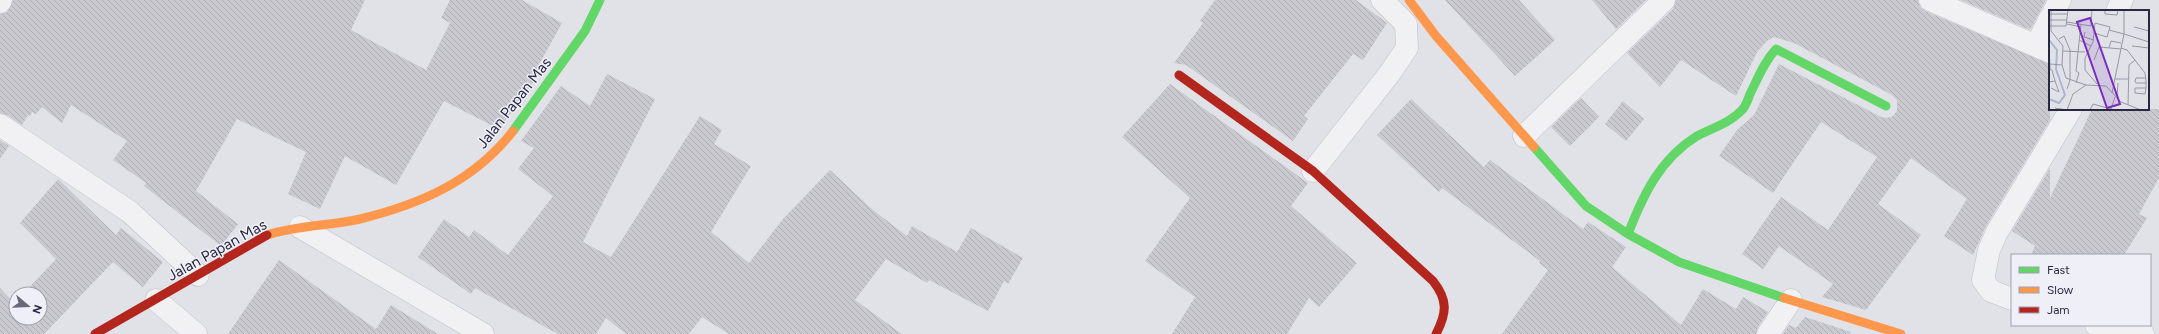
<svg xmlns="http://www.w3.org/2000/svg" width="2159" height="334" viewBox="0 0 2159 334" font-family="Figtree,sans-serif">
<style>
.building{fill:url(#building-back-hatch)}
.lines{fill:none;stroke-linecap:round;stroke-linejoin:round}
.street-casing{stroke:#bebfc5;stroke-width:23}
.street{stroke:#f1f1f3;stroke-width:22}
.fast{stroke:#63d668;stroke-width:9}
.slow{stroke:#ff974d;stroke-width:9}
.jam{stroke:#b3261e;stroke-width:9}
.labels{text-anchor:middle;stroke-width:3;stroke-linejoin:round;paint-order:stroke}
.street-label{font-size:15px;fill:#272942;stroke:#eff0f7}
.inset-river{fill:none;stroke:#adb5d4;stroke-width:2}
.inset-road{fill:none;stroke:#9798a5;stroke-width:1}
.view{fill:#7b2cbf;fill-opacity:0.15;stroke:#7b2cbf;stroke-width:2}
.inset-edge{fill:none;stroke:#272942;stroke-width:2}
</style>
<defs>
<pattern id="building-back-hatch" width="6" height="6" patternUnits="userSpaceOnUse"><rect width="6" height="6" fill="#c9c9cf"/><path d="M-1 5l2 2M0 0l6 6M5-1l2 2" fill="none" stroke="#adadb3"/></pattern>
</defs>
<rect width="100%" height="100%" fill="#e1e2e7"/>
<!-- building -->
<path class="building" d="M 13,0 L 365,0 L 351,30 L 426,70 L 450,23 L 441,18 L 450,0 L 522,0 L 562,23 L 536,70 L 540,73 L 499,129 L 444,101 L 396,185 L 345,156 L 320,209 L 288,194 L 306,152 L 237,119 L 196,191 L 238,224 L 221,246 L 144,186 L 146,183 L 113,160 L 127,141 L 71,105 L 62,123 L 42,107 L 36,114 L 32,112 L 30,116 L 28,115 L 22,125 L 7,115 L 0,113 L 0,14 L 7,12 Z
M 1215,0 L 1356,0 L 1387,23 L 1363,60 L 1353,54 L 1304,116 L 1308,119 L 1293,141 L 1186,65 L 1174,63 L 1203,23 L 1200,21 Z
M 1445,0 L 1519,0 L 1555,40 L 1515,76 Z
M 1592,0 L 1646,0 L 1616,29 Z
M 1676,0 L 1918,0 L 1920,7 L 1925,11 L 2050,64 L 2050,120 L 1986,226 L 1973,255 L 1944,236 L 1967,199 L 1911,158 L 1878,204 L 1921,235 L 1866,310 L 1822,297 L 1833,284 L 1779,246 L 1763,269 L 1742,254 L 1781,197 L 1828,230 L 1877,157 L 1821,122 L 1773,193 L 1719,156 L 1737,130 L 1754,115 L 1779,64 L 1881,117 L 1887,118 L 1893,116 L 1897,111 L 1897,100 L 1892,95 L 1794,43 L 1774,37 L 1767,41 L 1757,52 L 1736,96 L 1681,60 L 1660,87 L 1627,53 L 1673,9 Z
M 1961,0 L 2046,0 L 2030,30 Z
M 607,74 L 655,99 L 583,242 L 611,257 L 700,116 L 722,130 L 714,144 L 751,166 L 711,232 L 749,263 L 783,219 L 830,170 L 873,210 L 907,236 L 912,226 L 957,252 L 971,228 L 1023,258 L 1008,284 L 1004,281 L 988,311 L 929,280 L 927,283 L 886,259 L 855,300 L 902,334 L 729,334 L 702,317 L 689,334 L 626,334 L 606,318 L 596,334 L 558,334 L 475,288 L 471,294 L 418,257 L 444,219 L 469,237 L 474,230 L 508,255 L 553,196 L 518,169 L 534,148 L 521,141 L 561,86 L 590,106 Z
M 1170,84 L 1308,183 L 1291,206 L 1357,263 L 1319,307 L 1309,298 L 1287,334 L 1172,334 L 1195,297 L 1145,261 L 1190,198 L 1122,137 Z
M 1581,98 L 1599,117 L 1570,146 L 1551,127 Z
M 1411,99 L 1484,167 L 1490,160 L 1583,229 L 1588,222 L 1626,247 L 1612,267 L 1681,325 L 1703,289 L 1736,309 L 1743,297 L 1768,312 L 1758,327 L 1756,334 L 1502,334 L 1548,270 L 1539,263 L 1540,261 L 1442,188 L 1439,192 L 1377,135 Z
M 1623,101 L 1644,119 L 1626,141 L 1605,124 Z
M 2092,109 L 2159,109 L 2159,178 L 2139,214 L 2147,218 L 2124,255 L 2031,255 L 2035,246 L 2012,231 L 2050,168 L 2050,198 Z
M 0,140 L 9,146 L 0,159 Z
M 58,179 L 116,235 L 121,228 L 163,262 L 143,287 L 113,262 L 44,334 L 0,334 L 0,288 L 14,303 L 16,301 L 16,318 L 40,318 L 40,294 L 23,294 L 56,259 L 20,223 Z
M 279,260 L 376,329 L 391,305 L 438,334 L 228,334 Z
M 1805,317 L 1851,332 L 1849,334 L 1783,334 L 1789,325 L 1796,328 Z"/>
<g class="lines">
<!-- street casing -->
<g class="street-casing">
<path id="street" d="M 1930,0 L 2050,52
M 0,2 L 1,0
M 2054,11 L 2060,0
M 2117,11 L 2122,0
M 2036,46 L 2050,18
M 0,125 L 130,212 L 198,275
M 1524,136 L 1664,0
M 1313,171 L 1390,73 L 1407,48 L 1406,24 L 1382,0
M 300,227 L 483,334
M 2012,299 L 1991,291 L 1983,280 L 1989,250 L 1997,232 L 2071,109
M 156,300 L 196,334
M 2096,325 L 2129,329 L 2143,334
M 1768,334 L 1791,300"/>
</g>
<!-- street -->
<use href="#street" class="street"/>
<!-- fast -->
<path class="fast" d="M 513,131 L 585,31 L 600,0
M 1534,147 L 1586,206 L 1628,234 L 1679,262 L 1784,298
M 1628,234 C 1643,195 1660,159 1697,136 C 1712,128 1730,123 1742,110 C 1746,106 1748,99 1750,94 C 1758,78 1764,62 1776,49 L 1886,106"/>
<!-- slow -->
<path class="slow" d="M 1409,0 L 1436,36 L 1534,147
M 267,235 C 298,225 330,226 360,219 C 421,204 474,181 513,131
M 1784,298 L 1901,334"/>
<!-- jam -->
<path class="jam" d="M 1179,75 L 1313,171 L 1433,281 C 1448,300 1447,313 1436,334
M 95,334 L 267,235"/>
</g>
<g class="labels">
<!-- street labels -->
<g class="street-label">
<text transform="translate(514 103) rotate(-52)" y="5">Jalan Papan Mas</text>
<text transform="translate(217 250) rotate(-29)" y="5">Jalan Papan Mas</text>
</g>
</g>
<!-- overview -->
<g transform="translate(2049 10)">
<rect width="100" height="100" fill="#e1e2e7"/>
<path class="inset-river" d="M 0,30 L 8,40 L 7,59 L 16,85 L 10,93 L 0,89"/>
<path class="inset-road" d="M 2,0 L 2,21 L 14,36 L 13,55 L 17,68 L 37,75 L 57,76 L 72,92 L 92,100M 56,0 L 56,4 L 68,5 L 69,0M 0,4 L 19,4M 0,10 L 18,10M 18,12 L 42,16 L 43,0M 18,14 L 32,17M 0,16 L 17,16 L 19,0M 85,17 L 100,21M 60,20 L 75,24M 36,22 L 35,27 L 45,30M 45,23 L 58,27 L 61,17 L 46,13 L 44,32 L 36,48 L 36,60 L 48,74M 75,24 L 100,32M 10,29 L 15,26 L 21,40 L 21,70 L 18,79M 30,30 L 42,36M 0,35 L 1,59M 83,36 L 100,38M 60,38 L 62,31 L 72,33M 72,38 L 78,40 L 96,63 L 97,71 L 97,78 L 96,84 L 86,83 L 86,78 L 97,78M 14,41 L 36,42M 45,50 L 50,37 L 72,39M 1,54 L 13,55M 0,59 L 3,60 L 6,71 L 0,72M 97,68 L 87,68 L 86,71 L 87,73 L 97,73M 66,69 L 80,69M 27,73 L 30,63 L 27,61 L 32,14M 2,78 L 10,82 L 6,71M 63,83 L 75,24 L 75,0M 68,88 L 69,73M 79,95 L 80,55 L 86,50M 6,98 L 18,100M 62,99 L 66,87M 18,100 L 24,84 L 37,75M 41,100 L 44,94 L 62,99"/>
<path class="view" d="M 41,8 L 71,94 L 58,98 L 28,12 Z"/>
<rect width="100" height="100" class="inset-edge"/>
</g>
<!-- legend -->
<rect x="2011" y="254" width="140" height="72" fill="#eff0f7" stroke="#9fa0af"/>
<rect x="2019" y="267" width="20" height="6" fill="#63d668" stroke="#9fa0af"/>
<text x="2047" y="274" font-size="12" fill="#272942">Fast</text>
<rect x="2019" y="287" width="20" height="6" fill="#ff974d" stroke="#9fa0af"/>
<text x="2047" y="294" font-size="12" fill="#272942">Slow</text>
<rect x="2019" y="307" width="20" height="6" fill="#b3261e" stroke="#9fa0af"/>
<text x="2047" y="314" font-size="12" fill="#272942">Jam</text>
<!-- north arrow -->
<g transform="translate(28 306) rotate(109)"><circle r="19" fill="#eff0f7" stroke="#9fa0af"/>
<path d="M0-3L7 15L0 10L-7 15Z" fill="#686a7c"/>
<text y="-6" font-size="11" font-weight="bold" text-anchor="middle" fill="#272942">N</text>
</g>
</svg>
